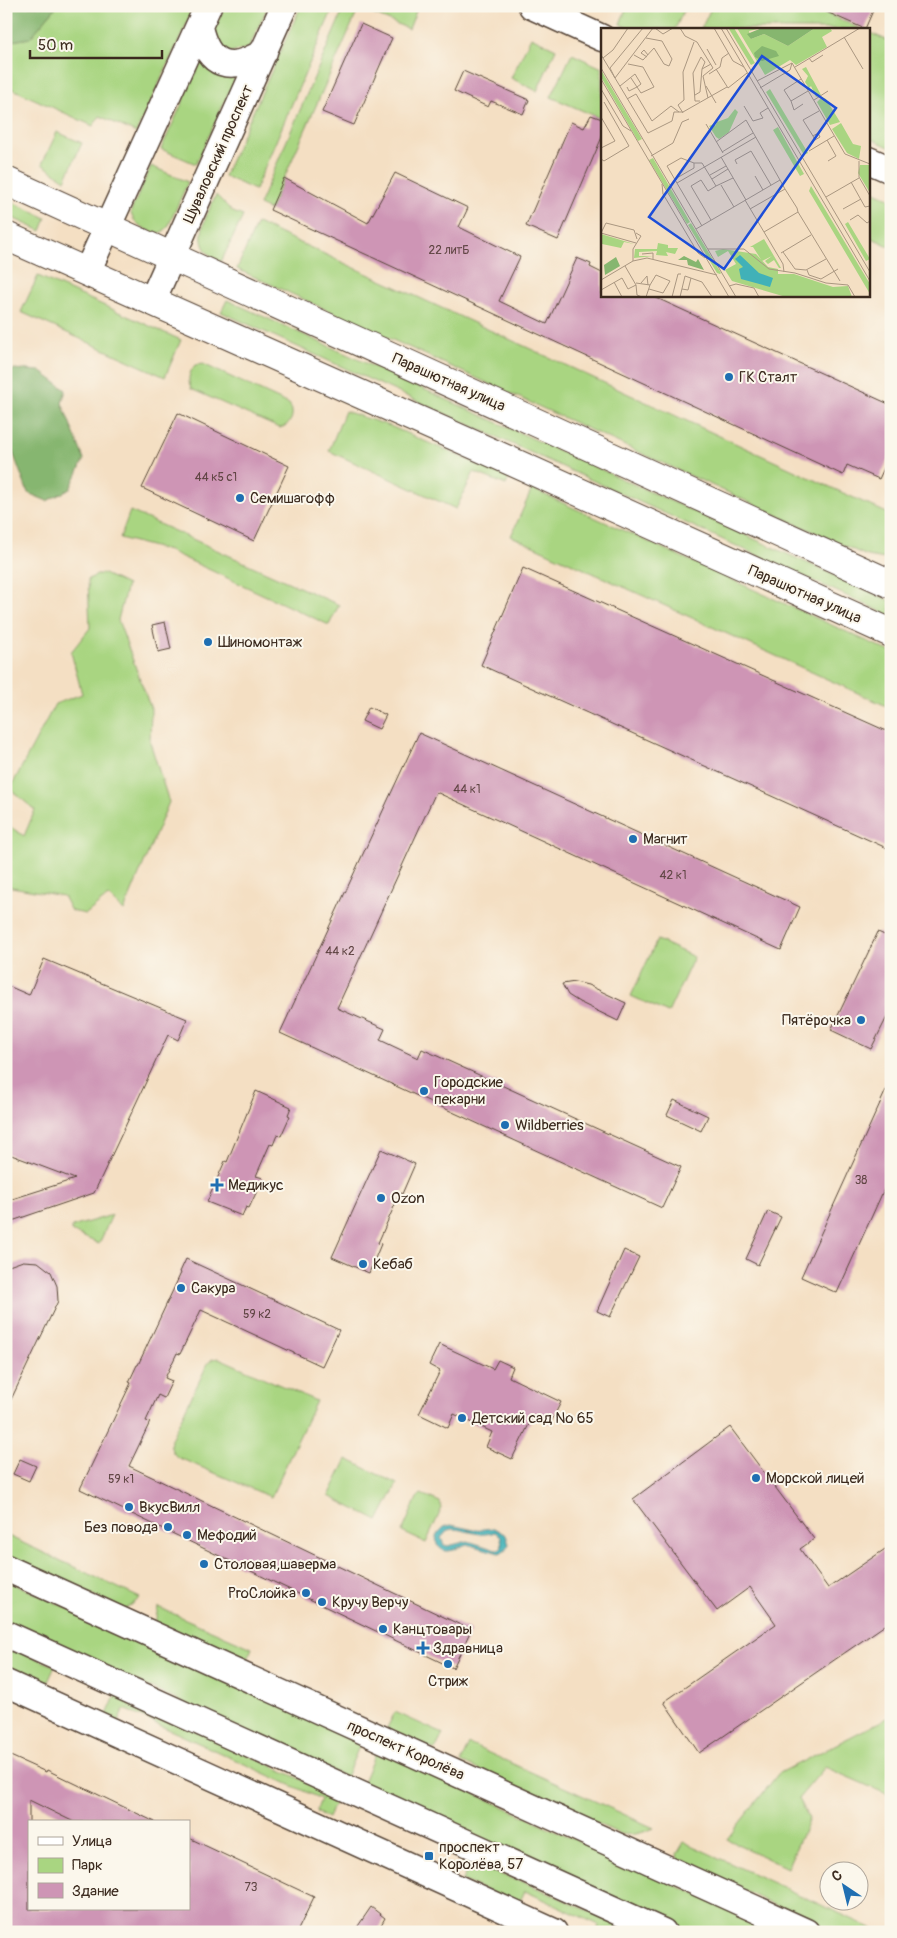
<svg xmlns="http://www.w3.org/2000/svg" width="897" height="1938" viewBox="0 0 897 1938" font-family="Pangolin,sans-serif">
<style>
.green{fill:#a9d581;stroke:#728050}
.forest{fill:#86b66f;stroke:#607046}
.water{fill:#41b1b8;stroke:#3e6e6b;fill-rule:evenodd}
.building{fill:#ce95b5}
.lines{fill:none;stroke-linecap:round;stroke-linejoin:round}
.minor-casing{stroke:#574537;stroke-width:29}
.major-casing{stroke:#574537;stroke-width:30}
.minor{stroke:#fff;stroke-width:26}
.major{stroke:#fff;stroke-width:28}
.poi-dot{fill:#1f6fb2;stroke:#fbf7ec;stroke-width:2}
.labels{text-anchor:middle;stroke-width:4;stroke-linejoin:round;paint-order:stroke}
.number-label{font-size:12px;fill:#604544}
.street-label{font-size:15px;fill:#3b2a1e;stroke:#fbf7ec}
.poi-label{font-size:15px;fill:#3b2a1e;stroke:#fbf7ec;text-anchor:start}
.inset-road{fill:none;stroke:#aa9781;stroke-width:1}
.view{fill:#1d4ed8;fill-opacity:0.15;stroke:#1d4ed8;stroke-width:2.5}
.inset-edge{fill:none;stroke:#3b2a1e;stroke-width:2.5}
</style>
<rect width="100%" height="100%" fill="#fbf7ec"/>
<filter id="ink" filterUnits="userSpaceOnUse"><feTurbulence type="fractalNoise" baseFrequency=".02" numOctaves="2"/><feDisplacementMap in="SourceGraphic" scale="10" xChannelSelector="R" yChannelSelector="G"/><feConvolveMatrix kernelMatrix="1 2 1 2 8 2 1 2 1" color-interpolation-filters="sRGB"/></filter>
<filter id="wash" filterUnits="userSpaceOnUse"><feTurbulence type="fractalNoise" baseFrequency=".0096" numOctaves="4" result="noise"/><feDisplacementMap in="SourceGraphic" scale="20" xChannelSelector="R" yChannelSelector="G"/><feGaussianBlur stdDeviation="1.12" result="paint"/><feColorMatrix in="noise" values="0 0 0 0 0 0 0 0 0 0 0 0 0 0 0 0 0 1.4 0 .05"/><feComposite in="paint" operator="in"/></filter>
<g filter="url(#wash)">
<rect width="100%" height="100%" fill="#f4dfc3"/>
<!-- green -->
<path class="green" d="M 57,6 L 195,6 L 136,133 L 100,116 L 93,126 L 6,86 L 6,42 L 30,38 Z
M 225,6 L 268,6 L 249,48 L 225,53 L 214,38 L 214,30 Z
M 301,6 L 334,6 L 255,190 L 224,176 Z
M 345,6 L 418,6 L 409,29 L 359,8 L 270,210 L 259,205 Z
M 627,6 L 686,6 L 675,29 L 630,29 L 620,24 Z
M 712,6 L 810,6 L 861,29 L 701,29 Z
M 868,32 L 891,42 L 891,148 L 868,137 Z
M 531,37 L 556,49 L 537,91 L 511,78 Z
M 572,54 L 602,68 L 602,119 L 551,97 Z
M 201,62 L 231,75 L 234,78 L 234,81 L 196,164 L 161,149 Z
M 57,132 L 82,143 L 65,180 L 42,164 Z
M 151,166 L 188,182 L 168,227 C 165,230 162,233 157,233 C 147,231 131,223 131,211 Z
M 868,189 L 891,199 L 891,247 L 868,236 Z
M 216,195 L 233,212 L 243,216 L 221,262 C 188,247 205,219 216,195 Z
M 6,199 L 46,218 L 41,231 L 6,215 Z
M 257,223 L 891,515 L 891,560 L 867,556 L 237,269 Z
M 38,276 L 181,340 L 165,377 L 21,312 Z
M 227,300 L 891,601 L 891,616 L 221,312 Z
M 203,364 L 289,404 C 296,414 291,426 279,428 L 191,389 C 187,379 189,373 195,365 Z
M 345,411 L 390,426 L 509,478 L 506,485 L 474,472 L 456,509 L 329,451 Z
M 532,489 L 891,652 L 891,708 L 511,536 Z
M 130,511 L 339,605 L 329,625 L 169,551 L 120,538 Z
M 102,573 L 127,585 L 118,620 L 151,709 L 150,742 L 169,802 L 124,911 L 108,896 L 86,914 L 71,911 L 63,896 L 6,886 L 6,824 L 24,836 L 35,810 L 10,789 L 55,704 L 82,694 L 71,652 L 90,628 L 88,579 Z
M 657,940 L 694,957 L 668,1013 L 631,996 Z
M 112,1215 L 99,1244 L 71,1231 L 72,1227 Z
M 219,1358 L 316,1401 L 271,1497 L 177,1457 C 171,1451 170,1447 171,1439 L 207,1365 L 212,1359 Z
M 347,1459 L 397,1484 L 378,1521 L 329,1496 Z
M 421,1494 L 440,1502 L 442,1508 L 426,1543 L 402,1532 L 417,1498 Z
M 6,1535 L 140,1598 L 125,1610 L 6,1554 Z
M 6,1580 L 361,1742 L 346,1777 L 6,1622 Z
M 158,1607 L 252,1648 L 248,1658 L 205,1647 L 155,1624 Z
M 6,1646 L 55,1666 L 45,1689 L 6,1672 Z
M 116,1694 L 337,1796 L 328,1818 L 316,1812 L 321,1799 L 124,1709 L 118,1722 L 106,1717 Z
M 395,1712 L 443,1734 L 435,1750 L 387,1728 Z
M 891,1716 L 891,1796 L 825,1767 L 798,1799 L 809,1819 L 787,1868 L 727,1839 L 778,1774 Z
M 469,1744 L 654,1828 C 642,1833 633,1836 620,1834 L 461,1762 Z
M 377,1749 L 778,1932 L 688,1932 L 362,1784 Z
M 684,1842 L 880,1932 L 833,1932 L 678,1860 L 677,1854 Z
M 470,1864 L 528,1884 L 637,1932 L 597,1932 L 599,1925 L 525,1891 L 518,1905 L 462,1880 Z"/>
<!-- forest -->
<path class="forest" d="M 6,6 L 57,6 L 30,38 L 6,42 Z
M 14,369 L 40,371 L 66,390 L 62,403 L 84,459 L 70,489 L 47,501 L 28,493 L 6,434 L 6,376 Z"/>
<!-- water -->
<path class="water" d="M 451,1525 L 474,1530 L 494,1528 L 506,1535 L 509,1544 L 505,1551 L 499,1553 L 467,1544 C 455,1548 447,1557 437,1545 L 436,1535 L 444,1527 ZM 452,1529 C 467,1529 479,1538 495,1532 L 501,1537 L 502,1547 L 499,1550 L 496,1550 L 468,1541 L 448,1546 L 444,1545 L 441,1538 L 448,1530 Z"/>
<g id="blocks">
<!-- building -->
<path class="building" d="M 813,6 L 875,6 L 865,29 Z
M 361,24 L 392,38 L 354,125 L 322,112 Z
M 463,71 L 529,100 L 523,114 L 491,101 L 488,107 L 454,91 Z
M 591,115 L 602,119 L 602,137 L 558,240 L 526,226 L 571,122 L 584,128 Z
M 395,173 L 468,208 L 459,227 L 520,257 L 499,301 L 547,324 L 577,258 L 591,264 L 590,267 L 602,273 L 602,295 L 650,295 L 891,405 L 891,453 L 879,479 L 847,465 L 843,475 L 270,210 L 284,178 L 368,223 Z
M 178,413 L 289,466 L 254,541 L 142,488 Z
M 523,568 L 891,733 L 891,850 L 481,665 Z
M 165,622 L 171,649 L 158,652 L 152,625 Z
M 369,707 L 386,715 L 379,729 L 362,721 Z
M 419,733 L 800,907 L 781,950 L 436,792 L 337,1008 L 385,1029 L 380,1040 L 418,1058 L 422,1049 L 681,1167 L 662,1208 L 280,1033 Z
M 878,932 L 891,938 L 891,1009 L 871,1049 L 831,1030 Z
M 44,959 L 187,1019 L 178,1040 L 168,1035 L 94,1193 L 6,1223 L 6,1201 L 75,1179 L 6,1153 L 6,985 L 29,995 Z
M 575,982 L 588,985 L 626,1003 L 618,1021 L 579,1002 L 568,995 L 562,984 Z
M 891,1079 L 891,1174 L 837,1293 L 801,1277 Z
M 256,1091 L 291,1107 L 288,1115 L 290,1116 L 281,1136 L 277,1135 L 273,1145 L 270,1144 L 256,1176 L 263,1178 L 249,1208 L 246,1207 L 242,1216 L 207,1202 L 225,1161 L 227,1162 Z
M 674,1100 L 708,1116 L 701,1131 L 667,1115 Z
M 381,1149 L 415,1164 L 402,1194 L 400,1193 L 378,1243 L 381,1244 L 369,1273 L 332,1257 Z
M 768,1211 L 781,1217 L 758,1265 L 746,1259 Z
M 624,1250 L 639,1257 L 610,1317 L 597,1311 Z
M 186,1259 L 339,1330 L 322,1366 L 201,1310 L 180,1354 L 177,1353 L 165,1378 L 172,1381 L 164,1398 L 158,1395 L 146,1421 L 150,1422 L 129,1466 L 471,1630 L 453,1668 L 80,1489 L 131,1383 L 129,1382 L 137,1365 L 138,1365 L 181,1273 L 180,1272 Z
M 23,1261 L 38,1262 L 51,1272 L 57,1286 L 58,1301 L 6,1410 L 6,1267 Z
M 439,1344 L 493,1369 L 498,1360 L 513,1367 L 509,1377 L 561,1402 L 550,1424 L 533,1416 L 512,1459 L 486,1447 L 492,1432 L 454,1414 L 448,1428 L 419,1414 L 440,1371 L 429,1365 Z
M 730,1427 L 814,1539 L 800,1549 L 828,1588 L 891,1545 L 891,1621 L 699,1753 L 664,1702 L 776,1624 L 750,1587 L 717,1611 L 633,1499 Z
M 20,1459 L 36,1466 L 29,1481 L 13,1474 Z
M 6,1754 L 46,1772 L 47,1770 L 155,1822 L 74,1822 L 29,1800 L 29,1909 L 189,1909 L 189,1838 L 314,1897 L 297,1932 L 6,1932 Z
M 371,1907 L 385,1918 L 377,1932 L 354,1932 Z"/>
</g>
</g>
<g filter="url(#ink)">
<use href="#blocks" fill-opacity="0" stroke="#574537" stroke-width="1"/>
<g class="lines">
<!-- minor casing -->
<g class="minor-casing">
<path id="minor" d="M 532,6 L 602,38
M 199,27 C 208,67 230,73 264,52
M 868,160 L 891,170
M 87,272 L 208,6
M 152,301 L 284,6
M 6,1568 L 806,1932
M 6,1634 L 663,1932
M 6,1683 L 554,1932"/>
</g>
<!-- major casing -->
<g class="major-casing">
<path id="major" d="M 6,181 L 891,584
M 6,236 L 526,468 L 891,633"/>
</g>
<!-- minor -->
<use href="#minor" class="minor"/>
<!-- major -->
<use href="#major" class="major"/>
</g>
</g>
<!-- markers -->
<g class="poi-dot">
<circle cx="729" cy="377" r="5"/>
<circle cx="240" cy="498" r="5"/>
<circle cx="208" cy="642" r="5"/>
<circle cx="633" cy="839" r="5"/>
<circle cx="861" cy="1020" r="5"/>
<circle cx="424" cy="1091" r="5"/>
<circle cx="505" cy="1125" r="5"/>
<path d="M214.5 1177.5h5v5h5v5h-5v5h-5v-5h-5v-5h5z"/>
<circle cx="381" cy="1198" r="5"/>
<circle cx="363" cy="1264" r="5"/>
<circle cx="181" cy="1288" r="5"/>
<circle cx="462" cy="1418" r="5"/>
<circle cx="756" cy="1478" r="5"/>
<circle cx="129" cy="1507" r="5"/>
<circle cx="168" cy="1527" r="5"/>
<circle cx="187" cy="1535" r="5"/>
<circle cx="204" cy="1564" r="5"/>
<circle cx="306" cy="1593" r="5"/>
<circle cx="322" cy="1602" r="5"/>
<circle cx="383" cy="1629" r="5"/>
<path d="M420.5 1640.5h5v5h5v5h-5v5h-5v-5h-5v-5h5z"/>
<circle cx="448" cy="1664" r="5"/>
<rect x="424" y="1851" width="10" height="10" rx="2.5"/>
</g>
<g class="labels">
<!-- number labels -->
<g class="number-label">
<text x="449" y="254">22 литБ</text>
<text x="216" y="481">44 к5 с1</text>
<text x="467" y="793">44 к1</text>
<text x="673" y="879">42 к1</text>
<text x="340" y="955">44 к2</text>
<text x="861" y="1184">38</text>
<text x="257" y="1318">59 к2</text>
<text x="121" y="1483">59 к1</text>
<text x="251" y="1891">73</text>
</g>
<!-- street labels -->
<g class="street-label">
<text transform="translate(218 154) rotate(-66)" y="5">Шуваловский проспект</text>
<text transform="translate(449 382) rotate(24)" y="5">Парашютная улица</text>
<text transform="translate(805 594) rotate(24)" y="5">Парашютная улица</text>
<text transform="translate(406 1750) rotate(24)" y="5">проспект Королёва</text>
</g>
<!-- poi labels -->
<g class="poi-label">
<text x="739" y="382">ГК Сталт</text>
<text x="250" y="503">Семишагофф</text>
<text x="218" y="647">Шиномонтаж</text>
<text x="643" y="844">Магнит</text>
<text x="851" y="1025" text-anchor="end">Пятёрочка</text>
<text x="434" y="1087">Городские<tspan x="434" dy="17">пекарни</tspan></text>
<text x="515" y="1130">Wildberries</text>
<text x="228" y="1190">Медикус</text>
<text x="391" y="1203">Ozon</text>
<text x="373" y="1269">Кебаб</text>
<text x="191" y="1293">Сакура</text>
<text x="472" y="1423">Детский сад № 65</text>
<text x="766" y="1483">Морской лицей</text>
<text x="139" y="1512">ВкусВилл</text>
<text x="158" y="1532" text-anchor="end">Без повода</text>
<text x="197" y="1540">Мефодий</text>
<text x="214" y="1569">Столовая,шаверма</text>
<text x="296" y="1598" text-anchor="end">ProСлойка</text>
<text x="332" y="1607">Кручу Верчу</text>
<text x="393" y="1634">Канцтовары</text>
<text x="433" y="1653">Здравница</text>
<text x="448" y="1686" text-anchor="middle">Стриж</text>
<text x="439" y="1852">проспект<tspan x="439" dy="17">Королёва, 57</tspan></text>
</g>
</g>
<!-- overview -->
<g transform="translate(601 28)">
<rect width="269" height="269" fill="#f4dfc3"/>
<path d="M 133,0 L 154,35 L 150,37 L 128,1 ZM 136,0 L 161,0 L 148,3 L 150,11 L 163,6 L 187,18 L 214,0 L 229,0 L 231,3 L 221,9 L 226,19 L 195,37 L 189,32 L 164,47 ZM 205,39 L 220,67 L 215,69 L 210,58 L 208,60 L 204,54 L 207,48 L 201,41 ZM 0,42 L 41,111 L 37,113 L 0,49 ZM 169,61 L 207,125 L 203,127 L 165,64 ZM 221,69 L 225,71 L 239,94 L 229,97 L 216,74 ZM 134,81 L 137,84 L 128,104 L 118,111 L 115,109 L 108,98 L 113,96 L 114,98 L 116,94 L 127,90 ZM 240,95 L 252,116 L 260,118 L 258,131 L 246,125 L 231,101 ZM 177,99 L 203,146 L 199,148 L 172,102 ZM 52,130 L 89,194 L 86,196 L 48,132 ZM 259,137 L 269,137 L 269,165 L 257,145 ZM 210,158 L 269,256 L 269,266 L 208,163 ZM 247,194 L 269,231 L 265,233 L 244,196 ZM 90,195 L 120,245 L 119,246 L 116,245 L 87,197 ZM 0,206 L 33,216 L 23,214 L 20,220 L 1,216 ZM 163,211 L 180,240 L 178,240 L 173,232 L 167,236 L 164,233 L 171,228 L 161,233 L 152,219 L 149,219 ZM 57,215 L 67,217 L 67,220 L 77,220 L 74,226 L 65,224 L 67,228 L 55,227 L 56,223 L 38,224 L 38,228 L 52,228 L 33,230 L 34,221 L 56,221 ZM 122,221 L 155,226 L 167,239 L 177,241 L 177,246 L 193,246 L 232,259 L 247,258 L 251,269 L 185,269 L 131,253 L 124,242 L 135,236 L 127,223 L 117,229 L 114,223 Z" fill="#a9d581"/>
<path d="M 161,0 L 214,0 L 187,18 L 163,6 L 150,11 L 146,6 ZM 161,18 L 175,23 L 178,28 L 161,33 L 154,29 L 153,25 ZM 83,228 L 95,234 L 97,231 L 103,242 L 87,237 L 86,232 L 77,232 ZM 15,229 L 19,238 L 4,247 L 3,237 Z" fill="#86b66f"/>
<path d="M 139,227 L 158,245 L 172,250 L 169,259 L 140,251 L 138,241 L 142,239 L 134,231 Z" fill="#41b1b8"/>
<path class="inset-road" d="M 42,0 L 9,40 L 14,50 L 52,0M 54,0 L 62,6 L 72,0M 79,0 L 84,8 L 96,14 L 112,40 L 102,48 L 107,70M 113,0 L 132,33 L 143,39M 120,0 L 269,253M 125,0 L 269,244M 243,9 L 262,41M 106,21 L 115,37M 0,27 L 2,30 L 12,22 L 27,0M 33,27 L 42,32 L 53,20 L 63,36 L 68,38 L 71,31 L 61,13 L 45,10M 46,29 L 40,25 L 43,22 L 47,27M 2,30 L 47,105 L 71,93 L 73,84 L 82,84 L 126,59M 208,30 L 211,34 L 222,27M 191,35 L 244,126 L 269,136M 194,39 L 259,0M 0,40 L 135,269M 115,41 L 127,60 L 146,45M 108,46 L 119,39 L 121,30 L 128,25M 0,51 L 128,269M 200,51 L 183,62 L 190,73 L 207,63M 156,53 L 191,35M 19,58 L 34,46 L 40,56 L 36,59 L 40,65 L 53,59 L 42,39 L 27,36M 105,58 L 115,75M 26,59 L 28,63 L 36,59 L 30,50M 159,60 L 189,42 L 191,35M 0,61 L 22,98 L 30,103M 94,67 L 99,64 L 101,41M 26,71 L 35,66 L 51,93 L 70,78 L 78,84M 213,72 L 227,63M 99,73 L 94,73 L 92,45 L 100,29 L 104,34 L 101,41 L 110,36M 190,73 L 193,82 L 202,76M 143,78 L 152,93 L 162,90 L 159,85 L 167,80M 82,85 L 77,77 L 83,72 L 82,44 L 93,14M 0,89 L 14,113 L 0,120M 105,96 L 122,125M 212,108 L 217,105 L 219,109 L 214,112 L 212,108 L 202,92 L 218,83M 226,112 L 235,128 L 227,133M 115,114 L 145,92 L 179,152M 208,123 L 233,108M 121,124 L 152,105M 50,128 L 72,115 L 81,94 L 88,91M 120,129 L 145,172M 0,131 L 3,133 L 28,118 L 3,74M 258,133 L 258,149 L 269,168M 93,135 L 101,135 L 115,158 L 132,150M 136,136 L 134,132 L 150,123 L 170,157M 109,147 L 125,138M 154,148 L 162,162M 74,151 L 93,140 L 93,135 L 80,130 L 66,138 L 101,198M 111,151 L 127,141M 250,154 L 264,179 L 269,178M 76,155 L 155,109M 61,156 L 62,166 L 97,225 L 104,230M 120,157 L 133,179M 225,169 L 258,150M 144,172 L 182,236 L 183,244M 149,181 L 184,161 L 196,180 L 197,184 L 163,204M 242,181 L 260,171M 197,184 L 239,253M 110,192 L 90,158 L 100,152 L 107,163 L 115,158M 249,192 L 257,187 L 266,195 L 269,193M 95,201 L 179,152 L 184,161M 0,205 L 5,195 L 33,202 L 36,211M 0,205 L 35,215M 107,221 L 143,221 L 168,241 L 194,245 L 225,255 L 247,257 L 254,269M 182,224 L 194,241 L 205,242 L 225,231M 180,225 L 210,207M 41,226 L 52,225 L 52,231M 32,233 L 32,221 L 40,208 L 35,205M 206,242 L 208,247 L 220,251 L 237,241M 0,252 L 32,233 L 46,230 L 116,247M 13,254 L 21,269M 35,255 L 49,257 L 45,269M 40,255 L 46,248 L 47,257M 35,257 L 36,267 L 41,269M 128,258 L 135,256 L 153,260 L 158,269M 48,261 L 62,265 L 69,253 L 55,247 L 49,257M 81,261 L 87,262 L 90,250M 0,262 L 21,250 L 27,261 L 35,257 L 24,238M 71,269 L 77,246 L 80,246M 79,269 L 84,248 L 101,254 L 111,269"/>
<path class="view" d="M 161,28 L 235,80 L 123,241 L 48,189 Z"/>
<rect width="269" height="269" class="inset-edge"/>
</g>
<!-- margin -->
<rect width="897" height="1938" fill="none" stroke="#fbf7ec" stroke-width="25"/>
<!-- legend -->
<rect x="28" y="1820" width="162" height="90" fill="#fbf7ec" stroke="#aea59a"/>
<rect x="38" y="1837" width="25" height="8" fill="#ffffff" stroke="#aea59a"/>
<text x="72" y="1846" font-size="15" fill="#3b2a1e">Улица</text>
<rect x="38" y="1858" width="25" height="15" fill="#a9d581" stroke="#aea59a"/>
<text x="72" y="1870" font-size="15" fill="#3b2a1e">Парк</text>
<rect x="38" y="1883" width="25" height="15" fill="#ce95b5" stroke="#aea59a"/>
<text x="72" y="1896" font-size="15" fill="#3b2a1e">Здание</text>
<!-- north arrow -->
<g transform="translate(844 1886) rotate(325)"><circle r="24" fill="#fbf7ec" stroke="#aea59a"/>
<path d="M0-4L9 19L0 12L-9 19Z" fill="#1f6fb2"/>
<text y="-8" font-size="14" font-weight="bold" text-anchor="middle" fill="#3b2a1e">С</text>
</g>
<!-- scale -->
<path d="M30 50v8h132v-8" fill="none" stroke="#3b2a1e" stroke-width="2.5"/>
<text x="38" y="50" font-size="15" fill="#3b2a1e" stroke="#fbf7ec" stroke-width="4" paint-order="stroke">50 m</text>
</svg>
